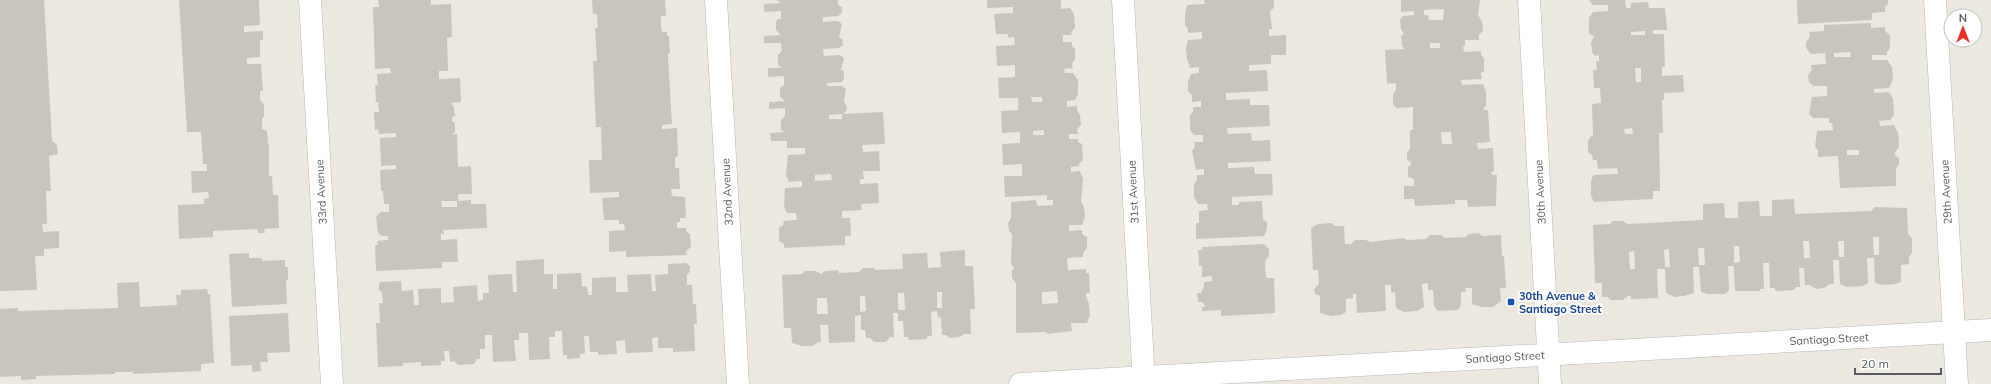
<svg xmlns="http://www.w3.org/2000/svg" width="1991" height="384" viewBox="0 0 1991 384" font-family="Mulish,sans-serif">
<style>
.building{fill:#c8c5be;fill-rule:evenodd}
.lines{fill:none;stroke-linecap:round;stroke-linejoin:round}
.street-casing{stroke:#b5b7bc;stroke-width:23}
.street{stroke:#fff;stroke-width:22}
.transit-dot{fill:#1a4fb4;stroke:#fff;stroke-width:1.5}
.labels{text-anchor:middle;stroke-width:4;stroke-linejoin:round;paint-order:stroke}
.street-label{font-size:11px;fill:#585c60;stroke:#fff}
.transit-label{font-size:11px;font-weight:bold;fill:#164399;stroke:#fff;text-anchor:start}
</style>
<rect width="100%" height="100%" fill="#ece8df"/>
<!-- building -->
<path class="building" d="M 0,0 L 44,0 L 52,141 L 57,145 L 58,154 L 49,156 L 51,191 L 46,191 L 47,224 L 42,224 L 43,232 L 59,231 L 59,248 L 44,249 L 44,256 L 35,256 L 37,290 L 0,291 Z
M 179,0 L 259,0 L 260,25 L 244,26 L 244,32 L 263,31 L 263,40 L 260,40 L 260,57 L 247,58 L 247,64 L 261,64 L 263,91 L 260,91 L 260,100 L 264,104 L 264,116 L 262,119 L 262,129 L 267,131 L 268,144 L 269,144 L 269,176 L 272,176 L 273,195 L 278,195 L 279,228 L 264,229 L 265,233 L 258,233 L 257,229 L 213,231 L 213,237 L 179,239 L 178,205 L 204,204 L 204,199 L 209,198 L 208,192 L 192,193 L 191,171 L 207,171 L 207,164 L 203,164 L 201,132 L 187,132 Z
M 378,0 L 431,0 L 431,5 L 451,4 L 452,37 L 447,38 L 448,71 L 439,71 L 439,79 L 460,78 L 461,102 L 451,103 L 454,107 L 455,116 L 452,117 L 452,121 L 455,123 L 455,132 L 452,135 L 457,134 L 458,167 L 471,166 L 472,194 L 458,194 L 458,201 L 471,200 L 471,204 L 486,204 L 487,228 L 443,230 L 444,234 L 441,234 L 441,240 L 457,239 L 458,262 L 442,262 L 442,268 L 376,271 L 375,245 L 378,245 L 377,241 L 388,240 L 388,236 L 382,236 L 378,233 L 376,217 L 381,212 L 389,212 L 389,204 L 384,204 L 383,191 L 381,191 L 380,170 L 396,169 L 396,165 L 381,166 L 380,138 L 396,137 L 396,133 L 379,134 L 378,129 L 375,130 L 374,112 L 379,112 L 378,102 L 376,102 L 375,85 L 378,85 L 377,74 L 391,73 L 390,68 L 375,69 L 373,7 L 379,7 ZM 441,201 L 457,201 L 457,207 L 442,207 Z
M 592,0 L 665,0 L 666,16 L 661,16 L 661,25 L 662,32 L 667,32 L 667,36 L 669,36 L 670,53 L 668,53 L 668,57 L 672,124 L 662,125 L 662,129 L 677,128 L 678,156 L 675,157 L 675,168 L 679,168 L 680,189 L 671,189 L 672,196 L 685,197 L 686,218 L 680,218 L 680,222 L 677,222 L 677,228 L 686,228 L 686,231 L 690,234 L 691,247 L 686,251 L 687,255 L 626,257 L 626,251 L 609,252 L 609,231 L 625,230 L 624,224 L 619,224 L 619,220 L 604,220 L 602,198 L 619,197 L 619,192 L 590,193 L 589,160 L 602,160 L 601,127 L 596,127 L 593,61 L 597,61 L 595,28 L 598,28 L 597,14 L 593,14 Z
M 776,0 L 838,0 L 838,5 L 842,7 L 842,13 L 838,16 L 823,17 L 823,22 L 838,21 L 842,24 L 839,37 L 842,39 L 843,45 L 839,48 L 823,49 L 824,56 L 840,55 L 844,58 L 841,70 L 844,71 L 844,78 L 842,82 L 827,83 L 827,86 L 842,86 L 846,89 L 844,102 L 846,105 L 847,110 L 843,114 L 883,112 L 885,144 L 862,145 L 863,152 L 879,151 L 880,171 L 863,171 L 864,179 L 860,179 L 860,184 L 878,183 L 879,203 L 861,204 L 862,210 L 842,211 L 842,218 L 850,218 L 851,236 L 845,236 L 845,245 L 784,248 L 784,244 L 779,241 L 779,228 L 784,224 L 783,221 L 797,220 L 796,213 L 787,213 L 784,206 L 785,188 L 802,187 L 802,181 L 789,182 L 786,175 L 788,155 L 805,154 L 805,148 L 787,148 L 787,141 L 771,141 L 770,133 L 786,132 L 781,130 L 781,120 L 785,116 L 785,108 L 769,109 L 769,102 L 785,101 L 780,97 L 780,88 L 784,85 L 784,76 L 768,77 L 768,68 L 782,68 L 778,65 L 778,55 L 782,51 L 781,43 L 764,43 L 764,36 L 781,35 L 776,30 L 776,22 L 778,19 L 781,19 L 781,11 L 764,12 L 764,4 L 781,3 ZM 842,114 L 842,119 L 829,119 L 829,115 ZM 831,174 L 832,180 L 815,181 L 815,175 Z
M 987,0 L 1061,0 L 1061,9 L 1070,8 L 1074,14 L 1075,28 L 1071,32 L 1072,35 L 1063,35 L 1063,42 L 1072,42 L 1072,46 L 1075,49 L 1075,59 L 1072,64 L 1073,68 L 1064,69 L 1065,73 L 1073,73 L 1078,80 L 1078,94 L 1075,100 L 1067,101 L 1067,107 L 1077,106 L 1077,110 L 1080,115 L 1081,125 L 1077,129 L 1078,134 L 1069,134 L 1069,139 L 1078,139 L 1078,142 L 1082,144 L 1083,160 L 1079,164 L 1079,166 L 1071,167 L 1071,172 L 1080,171 L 1083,179 L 1081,202 L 1084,207 L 1085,216 L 1082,225 L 1069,225 L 1069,231 L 1082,230 L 1082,234 L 1087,237 L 1087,248 L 1083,253 L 1083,257 L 1067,258 L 1068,270 L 1086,269 L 1086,273 L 1089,273 L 1090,293 L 1086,293 L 1086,296 L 1089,304 L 1090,315 L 1087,323 L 1071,323 L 1072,331 L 1048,334 L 1045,332 L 1016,333 L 1016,283 L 1012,278 L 1012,271 L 1014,268 L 1011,264 L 1012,234 L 1009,231 L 1008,223 L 1011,218 L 1011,202 L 1036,200 L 1037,206 L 1053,205 L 1053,200 L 1047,200 L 1047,195 L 1005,197 L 1004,176 L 1022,176 L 1022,164 L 1003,165 L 1002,144 L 1020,143 L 1020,132 L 1002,133 L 1001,111 L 1018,110 L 1018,98 L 999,98 L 998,78 L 1015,77 L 1015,65 L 997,66 L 996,46 L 1015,45 L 1014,37 L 1008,38 L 1008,34 L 996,34 L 994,14 L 1013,13 L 1013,7 L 987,8 ZM 1031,97 L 1042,97 L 1042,102 L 1032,102 ZM 1044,130 L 1044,135 L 1033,135 L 1033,131 ZM 1057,291 L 1058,303 L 1042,304 L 1042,292 Z
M 1204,0 L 1274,0 L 1274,8 L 1270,11 L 1272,29 L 1269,29 L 1269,36 L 1286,35 L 1286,55 L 1271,55 L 1271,64 L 1249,65 L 1249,71 L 1267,70 L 1268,91 L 1226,93 L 1226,100 L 1250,99 L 1250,105 L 1269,105 L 1270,126 L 1227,128 L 1228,134 L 1251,133 L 1252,141 L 1270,140 L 1271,161 L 1228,163 L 1228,168 L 1254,167 L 1255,174 L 1272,174 L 1273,195 L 1232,197 L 1232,205 L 1239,205 L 1239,202 L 1262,201 L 1263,219 L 1267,222 L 1267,229 L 1264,236 L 1196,239 L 1196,223 L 1199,223 L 1199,211 L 1208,210 L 1207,204 L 1198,204 L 1194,197 L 1194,184 L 1197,180 L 1197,175 L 1204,175 L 1204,169 L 1196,170 L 1192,151 L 1195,147 L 1194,142 L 1203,142 L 1203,135 L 1194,135 L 1190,130 L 1190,115 L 1193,112 L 1193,107 L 1201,107 L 1201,101 L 1192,102 L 1192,95 L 1188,91 L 1188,82 L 1191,74 L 1199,73 L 1199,67 L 1190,68 L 1187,59 L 1186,48 L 1188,40 L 1202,39 L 1202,32 L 1188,33 L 1188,29 L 1185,25 L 1185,15 L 1187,5 L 1205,4 Z
M 1401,0 L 1480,0 L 1478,15 L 1482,21 L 1483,31 L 1479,35 L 1479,40 L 1465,40 L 1465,46 L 1463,47 L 1464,52 L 1481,51 L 1481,55 L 1484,58 L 1484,71 L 1481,73 L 1482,79 L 1461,80 L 1462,85 L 1483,84 L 1486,92 L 1486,105 L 1483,110 L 1488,110 L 1490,142 L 1477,143 L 1478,149 L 1493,148 L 1494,171 L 1491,172 L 1492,175 L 1497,175 L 1496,206 L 1468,207 L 1467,200 L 1455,200 L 1455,204 L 1415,206 L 1414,199 L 1404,199 L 1404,186 L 1414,186 L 1414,179 L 1408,177 L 1408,167 L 1411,165 L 1411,162 L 1407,160 L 1407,152 L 1410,149 L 1410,130 L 1413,130 L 1413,107 L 1397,108 L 1393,105 L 1393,94 L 1396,90 L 1396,83 L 1387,84 L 1385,50 L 1405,49 L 1402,46 L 1401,36 L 1404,34 L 1401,29 L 1400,20 L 1403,16 L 1414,15 L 1414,11 L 1401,12 ZM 1444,9 L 1443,20 L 1429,20 L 1428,15 L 1424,15 L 1424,10 ZM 1430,43 L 1440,43 L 1440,48 L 1430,48 ZM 1441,132 L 1451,132 L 1452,144 L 1442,144 Z
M 1589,0 L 1625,0 L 1626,8 L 1631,8 L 1631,3 L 1648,2 L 1649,8 L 1665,8 L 1667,30 L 1653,30 L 1653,34 L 1664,34 L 1665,67 L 1662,67 L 1662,76 L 1683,75 L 1684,92 L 1664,93 L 1664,100 L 1662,100 L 1663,133 L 1659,133 L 1660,191 L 1653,191 L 1653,199 L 1594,202 L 1591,196 L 1591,182 L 1593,175 L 1618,174 L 1617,168 L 1598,169 L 1597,160 L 1593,160 L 1592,155 L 1588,152 L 1588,141 L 1591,136 L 1593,136 L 1592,104 L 1601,103 L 1600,88 L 1594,88 L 1593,70 L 1597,70 L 1596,61 L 1599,61 L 1599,55 L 1595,56 L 1592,52 L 1591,43 L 1594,36 L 1589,34 L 1589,18 L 1593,12 L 1608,11 L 1608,5 L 1593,5 ZM 1645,31 L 1645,35 L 1631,35 L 1631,32 ZM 1635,68 L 1641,68 L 1641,82 L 1636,82 ZM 1632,128 L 1633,134 L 1625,134 L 1624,129 Z
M 1797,0 L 1888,0 L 1888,4 L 1885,7 L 1885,12 L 1872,13 L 1872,20 L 1798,24 Z
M 1871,23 L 1871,28 L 1885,27 L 1885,31 L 1890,35 L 1890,48 L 1887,52 L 1887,55 L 1872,55 L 1872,60 L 1887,60 L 1892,67 L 1893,79 L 1889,88 L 1874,89 L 1874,93 L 1889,92 L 1893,99 L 1894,115 L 1890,120 L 1879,121 L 1880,126 L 1894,125 L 1898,133 L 1899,147 L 1894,154 L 1899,158 L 1899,164 L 1896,168 L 1896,186 L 1840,188 L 1838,156 L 1818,157 L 1818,150 L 1815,147 L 1817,131 L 1833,130 L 1832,123 L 1829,123 L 1829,118 L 1813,118 L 1809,114 L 1812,97 L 1827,96 L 1827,86 L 1813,86 L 1809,82 L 1808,75 L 1812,70 L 1811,65 L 1826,64 L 1825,53 L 1811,54 L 1806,48 L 1806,42 L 1810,37 L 1809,32 L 1824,31 L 1824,25 ZM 1850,52 L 1851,57 L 1834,57 L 1834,53 ZM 1847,150 L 1859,150 L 1859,155 L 1847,155 Z
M 1794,199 L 1795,214 L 1871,211 L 1875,207 L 1907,208 L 1908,234 L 1912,238 L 1912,253 L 1909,257 L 1909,264 L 1901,265 L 1901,282 L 1896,284 L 1883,285 L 1875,283 L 1874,258 L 1867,258 L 1868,283 L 1863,286 L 1846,287 L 1840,284 L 1839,260 L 1833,260 L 1834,284 L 1830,284 L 1824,288 L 1816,289 L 1810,285 L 1805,285 L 1804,268 L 1799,268 L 1800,287 L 1796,287 L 1794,290 L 1776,291 L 1774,288 L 1770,288 L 1769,263 L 1763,263 L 1764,289 L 1760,289 L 1760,291 L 1735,291 L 1734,266 L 1728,266 L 1729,291 L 1725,294 L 1707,294 L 1701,292 L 1699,267 L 1693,267 L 1694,293 L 1684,296 L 1675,297 L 1666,293 L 1665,269 L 1657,269 L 1658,298 L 1631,299 L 1631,296 L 1628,296 L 1623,300 L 1611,300 L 1607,297 L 1602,297 L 1602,283 L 1595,283 L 1593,225 L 1610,224 L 1613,221 L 1622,221 L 1628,224 L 1703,220 L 1703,204 L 1724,203 L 1725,218 L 1738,218 L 1738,202 L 1759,201 L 1760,216 L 1772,216 L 1772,200 ZM 1873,237 L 1879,237 L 1879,255 L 1874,255 ZM 1803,241 L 1809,241 L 1810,258 L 1804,258 ZM 1838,241 L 1844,241 L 1844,257 L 1839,257 ZM 1734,246 L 1739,246 L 1740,262 L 1734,263 ZM 1698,248 L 1704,248 L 1705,265 L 1699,265 ZM 1669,249 L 1670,267 L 1665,267 L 1664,250 ZM 1634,251 L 1635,269 L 1630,269 L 1629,252 Z
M 1332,223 L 1335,226 L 1344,226 L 1345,244 L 1351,244 L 1355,240 L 1366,240 L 1370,242 L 1403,238 L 1407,240 L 1426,239 L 1430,235 L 1441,235 L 1445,238 L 1466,237 L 1469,234 L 1479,233 L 1482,236 L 1501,235 L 1502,256 L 1504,256 L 1506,288 L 1500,288 L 1501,301 L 1493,307 L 1481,307 L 1472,304 L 1472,288 L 1465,288 L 1466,292 L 1461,292 L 1461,305 L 1458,310 L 1438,311 L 1434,306 L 1433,290 L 1428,290 L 1428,283 L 1422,284 L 1424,307 L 1417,311 L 1404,312 L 1396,308 L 1395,292 L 1391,293 L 1391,285 L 1385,285 L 1386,311 L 1357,313 L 1356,294 L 1353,294 L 1353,298 L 1346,299 L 1346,312 L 1341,315 L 1331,316 L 1320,313 L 1320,296 L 1315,294 L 1314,289 L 1319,284 L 1318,270 L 1313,270 L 1311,228 L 1318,224 Z
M 1264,244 L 1269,249 L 1269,256 L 1265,261 L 1266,278 L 1274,278 L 1275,313 L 1221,316 L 1221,310 L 1202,311 L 1202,307 L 1205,307 L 1205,305 L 1202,302 L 1198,302 L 1197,293 L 1201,293 L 1204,286 L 1204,282 L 1212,281 L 1212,276 L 1202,277 L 1202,266 L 1199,266 L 1198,250 L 1202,250 L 1202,247 Z
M 965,250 L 965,266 L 973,266 L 975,309 L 970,309 L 971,334 L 964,334 L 960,337 L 950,338 L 946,335 L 942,335 L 941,317 L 938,318 L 937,311 L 931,312 L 932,336 L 928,336 L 926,339 L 909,340 L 908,337 L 904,337 L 903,321 L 898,321 L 898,313 L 893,313 L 894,337 L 890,337 L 886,342 L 874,342 L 870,338 L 866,338 L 865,330 L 861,330 L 861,315 L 855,316 L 855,342 L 829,343 L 828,325 L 820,325 L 821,342 L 818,342 L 813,346 L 802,346 L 792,343 L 791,328 L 784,328 L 782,275 L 802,274 L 805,271 L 816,271 L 821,274 L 825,271 L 838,270 L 839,273 L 859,272 L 863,268 L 874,268 L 875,270 L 903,269 L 902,254 L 927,253 L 928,268 L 941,267 L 940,252 ZM 937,292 L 942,292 L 942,308 L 937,308 ZM 898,293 L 904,293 L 905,310 L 898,310 ZM 860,296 L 865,296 L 866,311 L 860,312 ZM 817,298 L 827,298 L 828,314 L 817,314 Z
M 249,253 L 249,258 L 262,258 L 262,261 L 285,260 L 285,267 L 288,267 L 288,280 L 286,280 L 287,304 L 232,307 L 229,254 Z
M 544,259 L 544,274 L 553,274 L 553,289 L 557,289 L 557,274 L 581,273 L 582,287 L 587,286 L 588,295 L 592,295 L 592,278 L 616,277 L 616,292 L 628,292 L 627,275 L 651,274 L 652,291 L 656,291 L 655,275 L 668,274 L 668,264 L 686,263 L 690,266 L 690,272 L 687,274 L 687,285 L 692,285 L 693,304 L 696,304 L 697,324 L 694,324 L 695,351 L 673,352 L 673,348 L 658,348 L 658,337 L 652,338 L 653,352 L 626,353 L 625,340 L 616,341 L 617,354 L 598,355 L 598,352 L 590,352 L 589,336 L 584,336 L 585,353 L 580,354 L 580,358 L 567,359 L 567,355 L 563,355 L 562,331 L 555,331 L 555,337 L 549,337 L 550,359 L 529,360 L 528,333 L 519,333 L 519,340 L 514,340 L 516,361 L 493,362 L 492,335 L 485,335 L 485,349 L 480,349 L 480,359 L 477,359 L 474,364 L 458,365 L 454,361 L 450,362 L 449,351 L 444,351 L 445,361 L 441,361 L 441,365 L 421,366 L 421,362 L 403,363 L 403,366 L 378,367 L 376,323 L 380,323 L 379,303 L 383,303 L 382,292 L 379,290 L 379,284 L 381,282 L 401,281 L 402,291 L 413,290 L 414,305 L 419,305 L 418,289 L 441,288 L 441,303 L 454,302 L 453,287 L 477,285 L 478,301 L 483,300 L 483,293 L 489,293 L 488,275 L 512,274 L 513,292 L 517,292 L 516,261 Z
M 139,282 L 140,307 L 177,305 L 176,295 L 181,295 L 181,290 L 207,289 L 208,294 L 210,294 L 214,363 L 201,364 L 201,371 L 133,374 L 133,372 L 115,372 L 115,374 L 36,376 L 36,379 L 21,380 L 21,376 L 0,377 L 0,309 L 18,308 L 18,311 L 118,308 L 117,283 Z
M 288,313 L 290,352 L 267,353 L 268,362 L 260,362 L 261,371 L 252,372 L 252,365 L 231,366 L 229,316 Z"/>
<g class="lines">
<!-- street casing -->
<g class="street-casing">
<path id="street" d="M 310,0 L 332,384
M 716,0 L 738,384
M 1123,0 L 1144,384
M 1529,0 L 1550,384
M 1935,0 L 1957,384
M 1020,384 L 1991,330"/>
</g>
<!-- street -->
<use href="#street" class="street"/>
</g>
<!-- markers -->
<rect class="transit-dot" x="1507" y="298" width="8" height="8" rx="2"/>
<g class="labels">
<!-- street labels -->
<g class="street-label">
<text transform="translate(321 192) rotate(-93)" y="4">33rd Avenue</text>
<text transform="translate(727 192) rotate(-93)" y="4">32nd Avenue</text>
<text transform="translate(1133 192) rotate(-93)" y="4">31st Avenue</text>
<text transform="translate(1540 192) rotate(-93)" y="4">30th Avenue</text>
<text transform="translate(1946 192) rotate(-93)" y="4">29th Avenue</text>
<text transform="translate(1829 339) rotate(-3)" y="4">Santiago Street</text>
<text transform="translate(1505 357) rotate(-3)" y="4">Santiago Street</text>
</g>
<!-- transit labels -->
<g class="transit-label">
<text x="1519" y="300">30th Avenue &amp;<tspan x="1519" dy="13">Santiago Street</tspan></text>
</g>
</g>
<!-- north arrow -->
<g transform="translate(1963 28)"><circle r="19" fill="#ffffff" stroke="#bcbebf"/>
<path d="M0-3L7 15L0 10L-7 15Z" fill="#ec3024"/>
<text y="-6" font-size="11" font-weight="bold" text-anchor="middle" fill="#585c60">N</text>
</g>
<!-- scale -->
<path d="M1855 368v6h86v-6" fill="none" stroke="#585c60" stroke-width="2"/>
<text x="1861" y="368" font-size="12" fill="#585c60" stroke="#ffffff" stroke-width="3" paint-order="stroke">20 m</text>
</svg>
